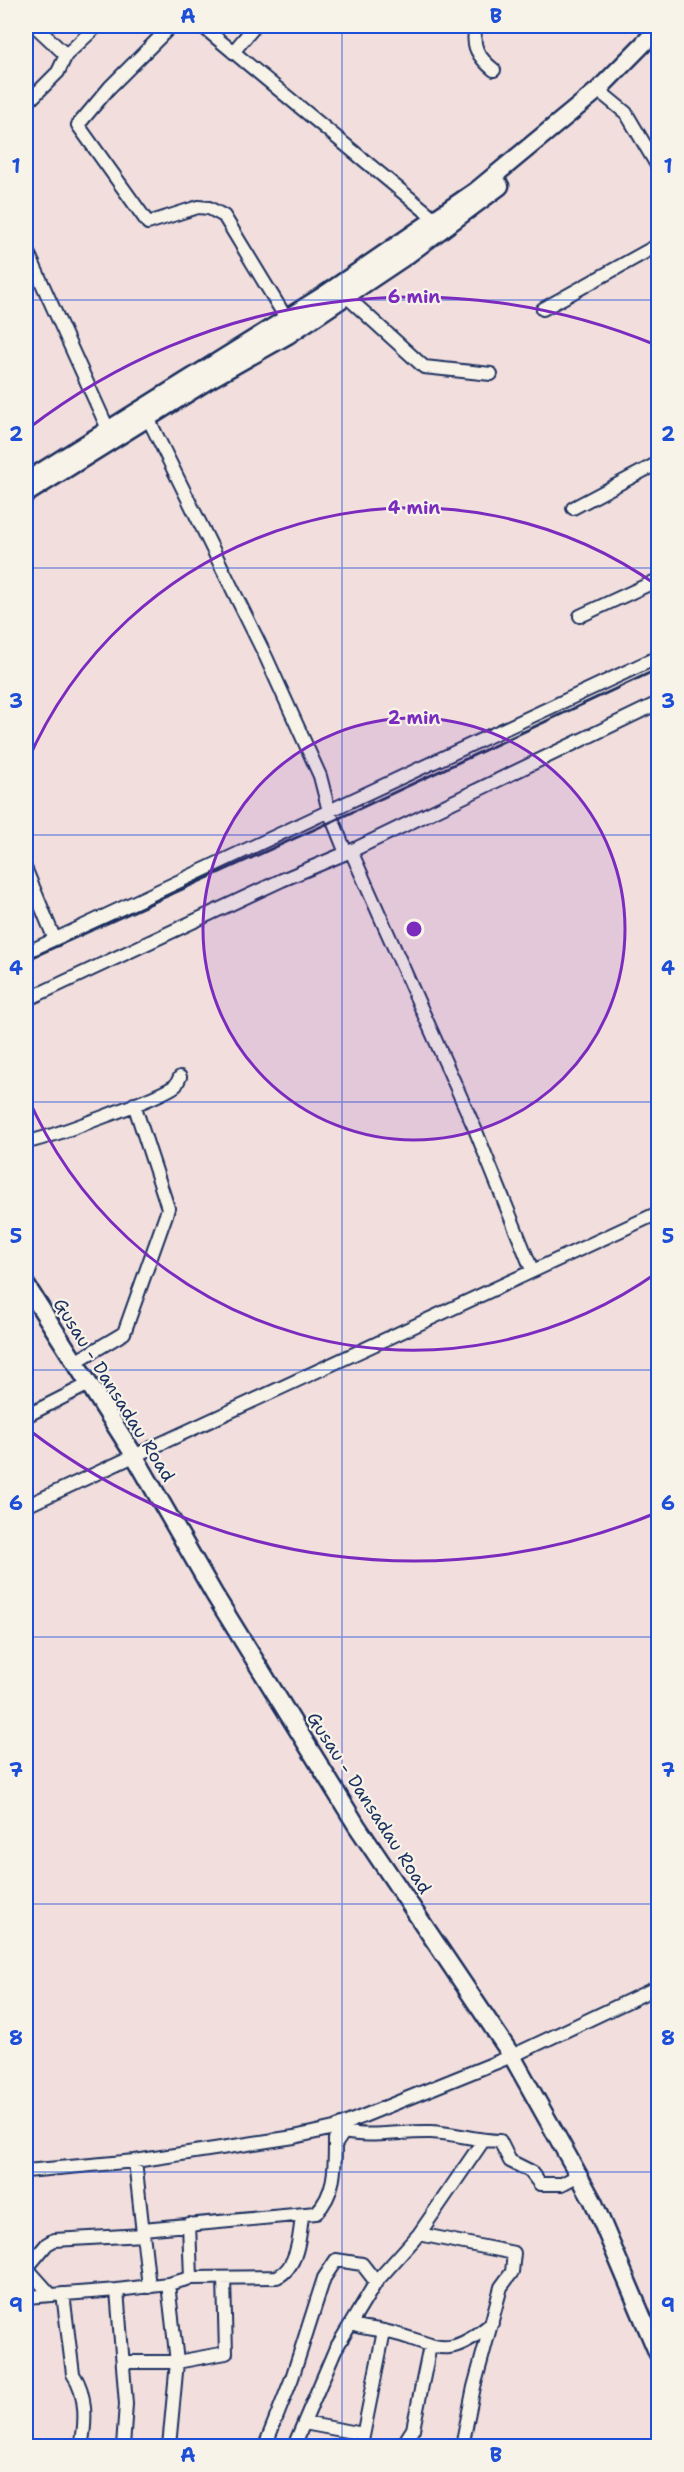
<svg xmlns="http://www.w3.org/2000/svg" width="684" height="2472" viewBox="0 0 684 2472" font-family="'Shantell Sans',sans-serif">
<style>
.lines{fill:none;stroke-linecap:round;stroke-linejoin:round}
.minor-casing{stroke:#1b2f5e;stroke-width:16}
.major-casing{stroke:#1b2f5e;stroke-width:21}
.minor{stroke:#f7f3e8;stroke-width:12}
.major{stroke:#f7f3e8;stroke-width:16}
.rail{stroke:#1b2f5e;stroke-width:3}
.grid{fill:none;stroke:#1d4ed8;stroke-width:1.5;stroke-opacity:0.55}
.ring{fill:none;stroke:#7b2cbf;stroke-width:3}
.labels{text-anchor:middle;stroke-width:4.5;stroke-linejoin:round;paint-order:stroke}
.street-label{font-size:18px;fill:#1b2f5e;stroke:#f7f3e8}
.centre{fill:#7b2cbf;stroke:#f7f3e8;stroke-width:3}
.ring-label{font-size:18px;text-anchor:middle;font-weight:bold;fill:#7b2cbf;stroke:#f7f3e8;stroke-width:4.5;stroke-linejoin:round;paint-order:stroke}
.neatline{fill:none;stroke:#1d4ed8;stroke-width:2}
.grid-label{font-size:20px;text-anchor:middle;font-weight:bold;fill:#1d4ed8}
</style>
<rect width="100%" height="100%" fill="#f2dfdd"/>
<filter id="ink" filterUnits="userSpaceOnUse"><feTurbulence type="fractalNoise" baseFrequency=".0167" numOctaves="2"/><feDisplacementMap in="SourceGraphic" scale="12" xChannelSelector="R" yChannelSelector="G"/><feConvolveMatrix kernelMatrix="1 2 1 2 8 2 1 2 1" color-interpolation-filters="sRGB"/></filter>
<g filter="url(#ink)">
<g class="lines">
<!-- minor casing -->
<g class="minor-casing">
<path id="minor" d="M 35,26 L 66,55
M 171,26 L 110,87 L 78,125 L 148,223 L 198,207 L 209,208 L 224,216 L 286,318
M 202,26 L 435,219
M 476,26 C 471,46 478,57 494,70
M 233,52 L 255,26
M 598,90 L 626,113 L 658,167
M 26,104 L 58,72 L 66,55 L 97,26
M 26,248 L 108,429
M 346,296 L 424,367 L 491,374
M 543,309 L 658,245
M 148,418 L 266,657 L 320,776 L 329,811 L 346,853
M 573,508 L 658,463
M 580,616 L 658,580
M 351,851 L 475,1129 L 532,1270
M 26,870 L 55,940
M 26,953 L 658,657
M 26,1000 L 282,880 L 351,851 L 658,703
M 26,1142 C 44,1140 164,1096 176,1085 C 177,1083 179,1079 180,1077
M 75,1362 L 124,1333 L 166,1215 L 168,1208 L 134,1104
M 26,1416 L 89,1384
M 26,1506 L 658,1213
M 335,2145 L 344,2132 C 369,2138 403,2131 431,2132 C 455,2133 476,2141 500,2141 L 510,2161 L 530,2171 L 540,2184 L 562,2184 L 577,2176
M 135,2161 L 149,2287
M 26,2171 L 135,2161 L 294,2137 L 334,2128 L 512,2056 L 658,1987
M 189,2224 L 191,2278
M 143,2229 L 316,2213 C 336,2193 335,2166 335,2139
M 419,2234 L 514,2253 L 512,2272 L 501,2287 L 474,2387 L 462,2446
M 26,2267 L 51,2295
M 26,2269 L 47,2244 L 54,2240 L 143,2235
M 168,2284 L 177,2362 L 169,2446
M 117,2290 L 126,2404 L 123,2446
M 63,2294 L 73,2374 C 87,2394 86,2423 81,2446
M 26,2297 L 117,2290 L 168,2284 L 191,2278 L 277,2277 C 298,2268 300,2234 302,2215
M 352,2324 C 363,2329 372,2328 384,2331 C 437,2342 442,2365 492,2323
M 123,2362 L 177,2362 L 226,2353 L 224,2279
M 304,2423 L 363,2434
M 265,2446 L 292,2378 L 324,2278 L 336,2260 L 362,2264 L 376,2282
M 294,2446 L 335,2350 L 376,2282 L 419,2234 L 483,2141
M 361,2446 L 384,2331
M 402,2446 L 413,2429 L 430,2346"/>
</g>
<!-- major casing -->
<g class="major-casing">
<path id="major" d="M 26,481 L 324,295 L 477,190 L 598,90 L 658,29
M 26,494 L 212,378 L 288,335 L 406,256 L 500,186
M 26,1285 L 134,1455 L 214,1594 L 357,1826 L 512,2056 L 593,2201 L 658,2354"/>
</g>
<!-- minor -->
<use href="#minor" class="minor"/>
<!-- major -->
<use href="#major" class="major"/>
<!-- rail -->
<path class="rail" d="M 26,960 L 333,821 L 658,669"/>
</g>
</g>
<!-- grid -->
<path class="grid" d="M 342,26 L 342,2446M 26,300 L 658,300M 26,568 L 658,568M 26,835 L 658,835M 26,1102 L 658,1102M 26,1370 L 658,1370M 26,1637 L 658,1637M 26,1904 L 658,1904M 26,2172 L 658,2172"/>
<!-- distance rings -->
<circle cx="414" cy="929" r="211" fill="#7b2cbf" fill-opacity=".12"/>
<g class="ring">
<circle cx="414" cy="929" r="211"/>
<path d="M658 1272A421 421 0 0 1 26 1093M26 765A421 421 0 0 1 658 586"/>
<path d="M656 1513A632 632 0 0 1 29 1430M29 428A632 632 0 0 1 656 345"/>
</g>
<g class="labels">
<!-- street labels -->
<g class="street-label">
<text transform="translate(114 1390) rotate(58)" y="6">Gusau - Dansadau Road</text>
<text transform="translate(369 1803) rotate(57)" y="6">Gusau - Dansadau Road</text>
</g>
</g>
<circle cx="414" cy="929" r="9" class="centre"/>
<g class="ring-label">
<text x="414" y="303">6 min</text>
<text x="414" y="514">4 min</text>
<text x="414" y="724">2 min</text>
</g>
<!-- margin -->
<rect width="684" height="2472" fill="none" stroke="#f7f3e8" stroke-width="66"/>
<rect x="33" y="33" width="618" height="2406" class="neatline"/>
<g class="grid-label">
<text x="188" y="23">A</text>
<text x="496" y="23">B</text>
<text x="16" y="173">1</text>
<text x="668" y="173">1</text>
<text x="16" y="441">2</text>
<text x="668" y="441">2</text>
<text x="16" y="708">3</text>
<text x="668" y="708">3</text>
<text x="16" y="975">4</text>
<text x="668" y="975">4</text>
<text x="16" y="1243">5</text>
<text x="668" y="1243">5</text>
<text x="16" y="1510">6</text>
<text x="668" y="1510">6</text>
<text x="16" y="1777">7</text>
<text x="668" y="1777">7</text>
<text x="16" y="2045">8</text>
<text x="668" y="2045">8</text>
<text x="16" y="2312">9</text>
<text x="668" y="2312">9</text>
<text x="188" y="2462">A</text>
<text x="496" y="2462">B</text>
</g>
</svg>
